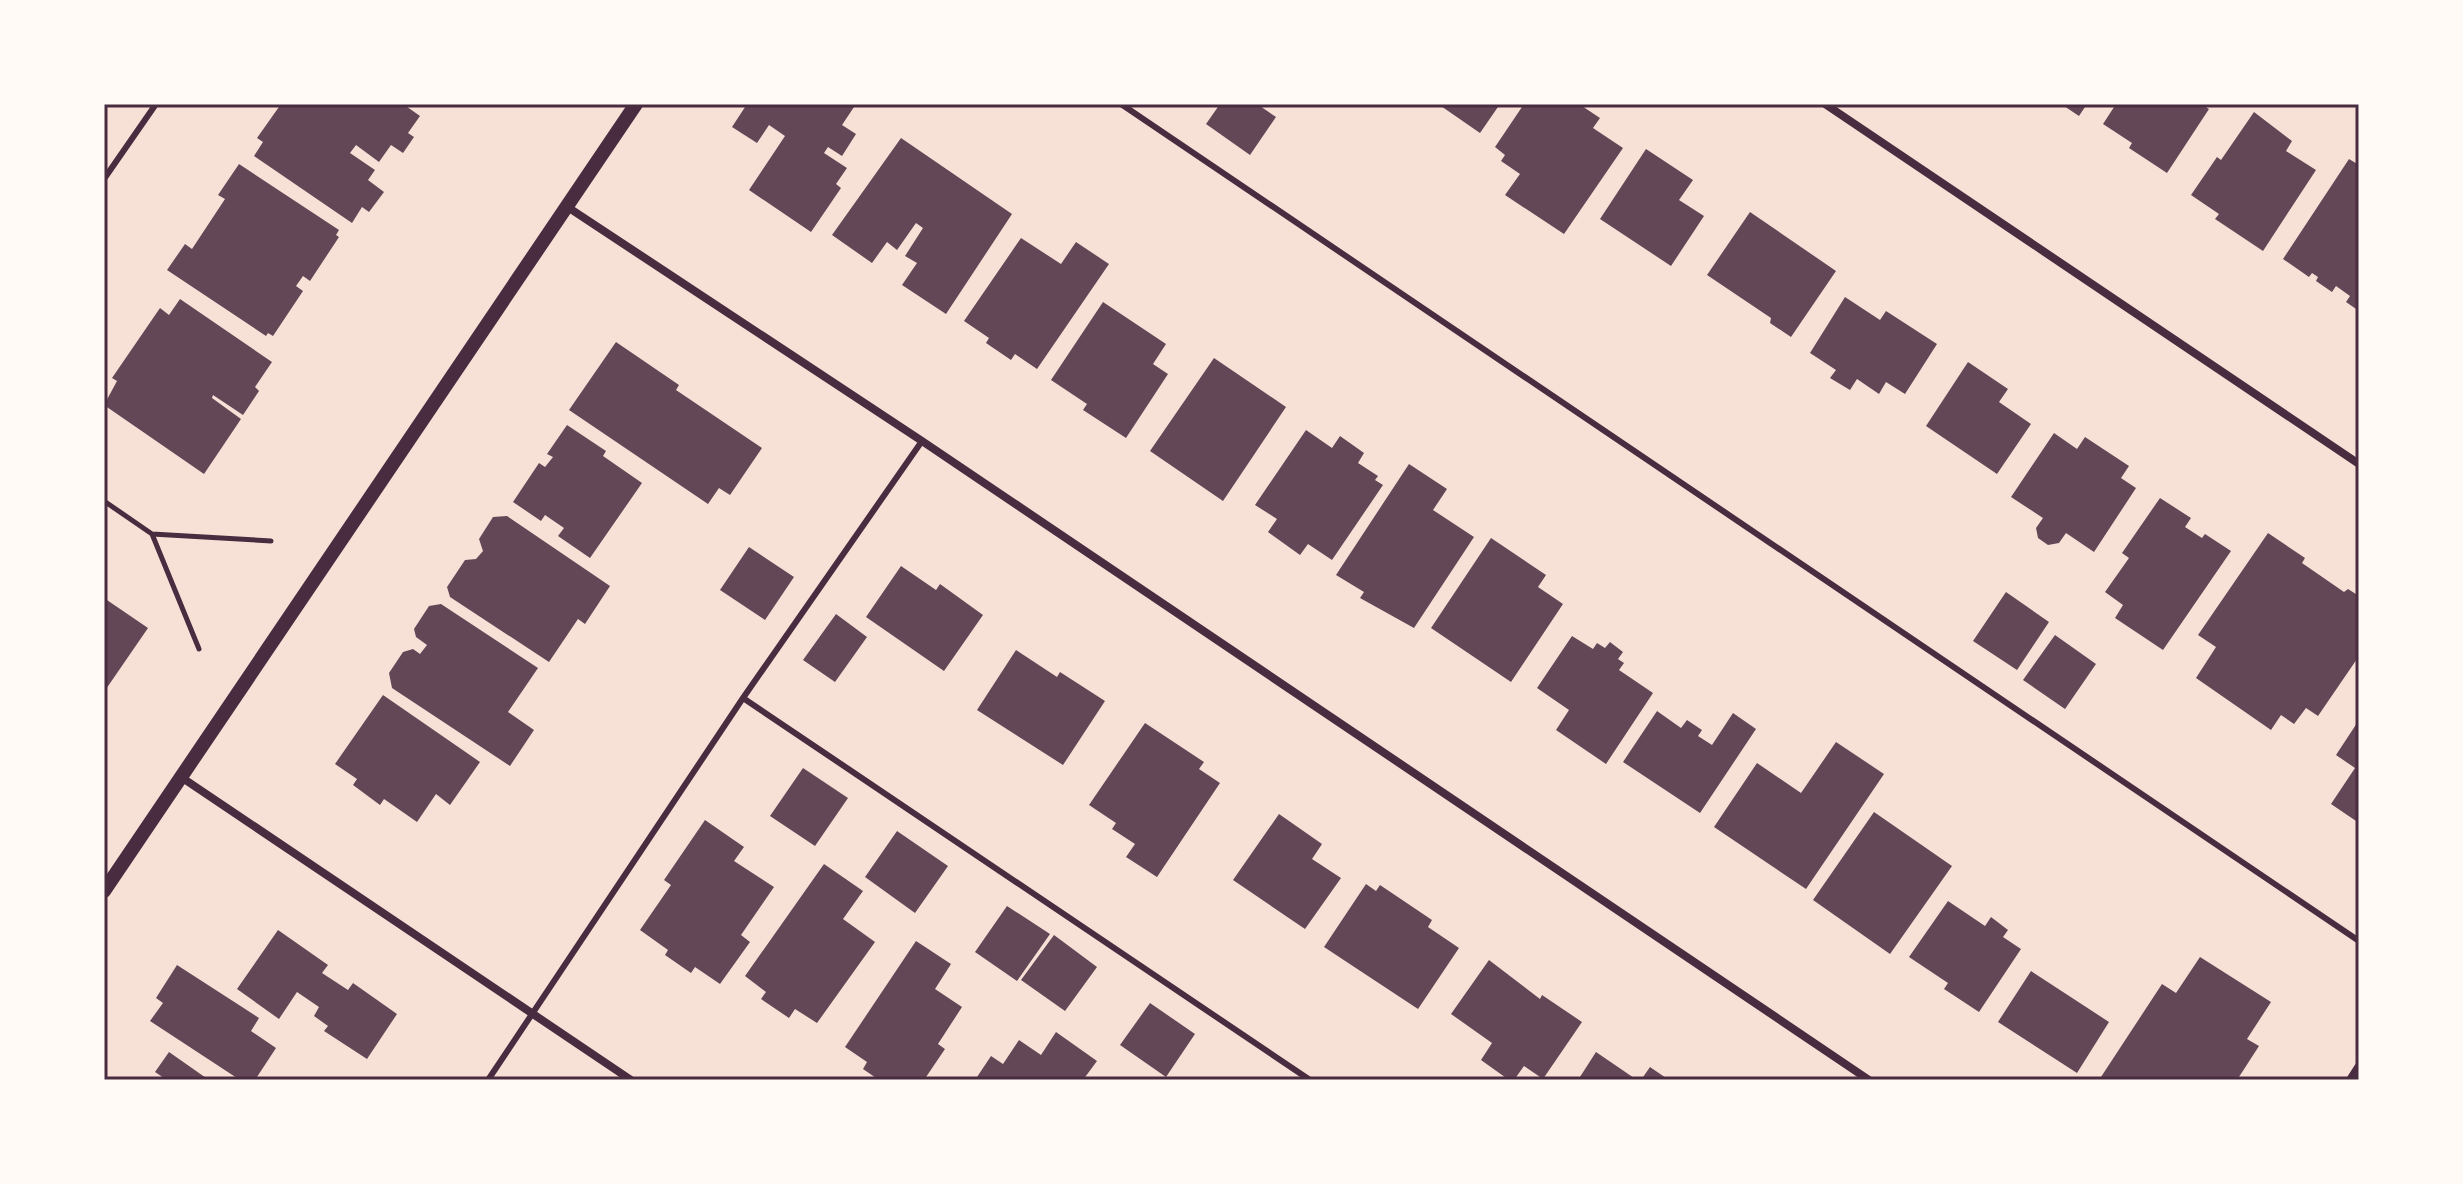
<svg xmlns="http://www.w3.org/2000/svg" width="2463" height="1184" viewBox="0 0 2463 1184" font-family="Quicksand,sans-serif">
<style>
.building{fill:#644757}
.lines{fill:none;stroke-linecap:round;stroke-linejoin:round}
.path{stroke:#4a2c40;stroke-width:5}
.service{stroke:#4a2c40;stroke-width:6}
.minor{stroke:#4a2c40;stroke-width:8}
.tertiary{stroke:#4a2c40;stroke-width:14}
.neatline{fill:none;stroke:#4a2c40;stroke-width:3}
</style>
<rect width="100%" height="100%" fill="#f7e1d7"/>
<!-- building -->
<path class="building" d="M 281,104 L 403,104 L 420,116 L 408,133 L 414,137 L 403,153 L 391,145 L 379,162 L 356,145 L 350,153 L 375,170 L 368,180 L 384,192 L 369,212 L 362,207 L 352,223 L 254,156 L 263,142 L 257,138 Z
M 747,104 L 856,104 L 842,125 L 856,134 L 842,156 L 828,147 L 824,153 L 847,168 L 836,184 L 841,188 L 811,232 L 749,190 L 785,136 L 769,125 L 757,143 L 732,127 Z
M 1220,104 L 1257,104 L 1276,117 L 1250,155 L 1206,124 Z
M 1438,104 L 1500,104 L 1480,133 Z
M 1524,104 L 1579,104 L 1600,118 L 1593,128 L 1623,148 L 1564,234 L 1505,195 L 1520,174 L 1501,161 L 1505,155 L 1495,147 Z
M 2061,104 L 2087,104 L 2079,116 Z
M 2116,104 L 2201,104 L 2209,109 L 2167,173 L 2129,148 L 2132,143 L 2103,124 Z
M 2254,112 L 2292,141 L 2286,151 L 2316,170 L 2263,251 L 2215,219 L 2219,214 L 2191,195 L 2217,157 L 2221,160 Z
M 901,138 L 1012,214 L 946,314 L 902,285 L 917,263 L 905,256 L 923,228 L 916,223 L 897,250 L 887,242 L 872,263 L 832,235 Z
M 1646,149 L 1693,180 L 1679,200 L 1704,216 L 1671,266 L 1600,219 Z
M 2349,159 L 2359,165 L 2359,311 L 2346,302 L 2350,296 L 2336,286 L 2332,292 L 2316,281 L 2318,277 L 2312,273 L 2309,277 L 2283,259 Z
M 239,164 L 339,230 L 336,235 L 339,237 L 310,281 L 303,276 L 296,286 L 303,291 L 273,336 L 268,333 L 266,336 L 167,270 L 185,244 L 192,249 L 225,199 L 218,195 Z
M 1750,212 L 1836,271 L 1791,337 L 1770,323 L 1771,318 L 1707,275 Z
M 1021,238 L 1061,264 L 1076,242 L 1109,264 L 1037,369 L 1015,354 L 1011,360 L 986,343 L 989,338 L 964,321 Z
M 1845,297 L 1880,320 L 1886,311 L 1937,344 L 1905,394 L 1886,382 L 1879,394 L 1857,379 L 1850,390 L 1830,378 L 1836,370 L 1810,353 Z
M 180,299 L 272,362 L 255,387 L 259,391 L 243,415 L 213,395 L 212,398 L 241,419 L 204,474 L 104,405 L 117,381 L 112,378 L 160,308 L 169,315 Z
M 1103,302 L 1166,344 L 1153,364 L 1168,374 L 1126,438 L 1083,410 L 1087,404 L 1051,380 Z
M 616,342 L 679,385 L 676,390 L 762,448 L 730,495 L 719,488 L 708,504 L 569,410 Z
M 1214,358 L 1286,407 L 1223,501 L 1150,451 Z
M 1968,362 L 2008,389 L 1999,402 L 2031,424 L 1997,474 L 1926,426 Z
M 567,425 L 606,451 L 603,456 L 642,483 L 590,558 L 558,536 L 564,528 L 545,515 L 541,521 L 513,502 L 539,463 L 545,467 L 553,457 L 547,454 Z
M 1306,430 L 1332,448 L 1340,436 L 1364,453 L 1358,463 L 1378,476 L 1375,480 L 1383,485 L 1332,560 L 1308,544 L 1300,555 L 1268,532 L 1277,519 L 1255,505 Z
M 2054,433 L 2077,449 L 2085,437 L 2129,466 L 2121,478 L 2136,488 L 2094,552 L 2066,533 L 2059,543 L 2048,545 L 2038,538 L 2036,528 L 2043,518 L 2011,497 Z
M 1409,464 L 1447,489 L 1433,510 L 1474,537 L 1414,628 L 1360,598 L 1364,592 L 1336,575 Z
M 2160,498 L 2191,518 L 2185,527 L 2202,538 L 2205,534 L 2231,551 L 2163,650 L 2115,618 L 2123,605 L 2105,592 L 2129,558 L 2122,553 Z
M 507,516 L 610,586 L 585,624 L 578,619 L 549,662 L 450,597 L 447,587 L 465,560 L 476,559 L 483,551 L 479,539 L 493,517 Z
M 2268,533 L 2305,558 L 2302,563 L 2344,592 L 2348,589 L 2359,596 L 2359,656 L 2318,716 L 2306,708 L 2294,724 L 2281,715 L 2271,730 L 2196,678 L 2216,647 L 2198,635 Z
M 1491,538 L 1546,575 L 1538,587 L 1563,604 L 1511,682 L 1431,628 Z
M 749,547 L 794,577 L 765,620 L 720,590 Z
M 901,566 L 936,590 L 940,584 L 983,615 L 944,671 L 866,617 Z
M 2006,592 L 2049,622 L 2017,670 L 1973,641 Z
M 104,598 L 148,628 L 104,692 Z
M 441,604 L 538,668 L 508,712 L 534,730 L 510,766 L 392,688 L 389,673 L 403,652 L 413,649 L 420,654 L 427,645 L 416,637 L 414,629 L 429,606 Z
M 836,614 L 867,637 L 835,682 L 803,660 Z
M 2055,635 L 2096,664 L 2065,709 L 2023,680 Z
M 1572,636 L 1593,649 L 1597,643 L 1605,648 L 1610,642 L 1623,652 L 1618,659 L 1624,663 L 1619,670 L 1653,693 L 1606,764 L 1556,730 L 1569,710 L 1537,688 Z
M 1016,650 L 1057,677 L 1060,672 L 1105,701 L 1063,765 L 977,710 Z
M 383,695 L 480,762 L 450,805 L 436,794 L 417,822 L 384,799 L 380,805 L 353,785 L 357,779 L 335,764 Z
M 1657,711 L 1681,728 L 1687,720 L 1702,730 L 1698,736 L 1712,745 L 1733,713 L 1756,729 L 1700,813 L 1623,762 Z
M 2359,720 L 2359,823 L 2331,804 L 2355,768 L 2336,755 Z
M 1145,723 L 1204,762 L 1199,769 L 1220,783 L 1157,877 L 1126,857 L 1135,844 L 1112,829 L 1116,823 L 1089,805 Z
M 1836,742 L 1884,774 L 1806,889 L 1714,827 L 1757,763 L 1801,793 Z
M 803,768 L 848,798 L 815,846 L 770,816 Z
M 1874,812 L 1952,866 L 1890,954 L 1813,900 Z
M 1279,814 L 1322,844 L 1312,859 L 1341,878 L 1305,929 L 1233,880 Z
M 705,820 L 744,847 L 734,861 L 774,887 L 741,935 L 750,942 L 720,984 L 695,967 L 691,973 L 665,955 L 668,950 L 640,930 L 671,885 L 664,880 Z
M 897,831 L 948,866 L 915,913 L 865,877 Z
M 824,864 L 863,891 L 843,919 L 875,942 L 817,1023 L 795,1009 L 789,1018 L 761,999 L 766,992 L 745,976 Z
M 1366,884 L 1376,891 L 1380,885 L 1432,920 L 1428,927 L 1459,948 L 1418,1009 L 1324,947 Z
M 1948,901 L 1985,926 L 1991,917 L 2008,930 L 2003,937 L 2021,949 L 1979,1012 L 1944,989 L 1948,983 L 1909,957 Z
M 1007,906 L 1050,934 L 1017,981 L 975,952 Z
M 278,930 L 328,965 L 322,973 L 348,990 L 353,983 L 397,1014 L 367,1059 L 324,1031 L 328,1026 L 314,1016 L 319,1007 L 297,992 L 279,1019 L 237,989 Z
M 1054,935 L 1097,967 L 1065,1011 L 1021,980 Z
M 916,941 L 951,964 L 935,989 L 962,1007 L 938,1044 L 945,1049 L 924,1080 L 879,1080 L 863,1069 L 867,1062 L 845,1047 Z
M 2200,957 L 2271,1002 L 2247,1039 L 2259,1046 L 2237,1080 L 2099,1080 L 2162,984 L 2176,993 Z
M 1489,960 L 1540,999 L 1542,995 L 1582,1022 L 1543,1079 L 1524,1066 L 1514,1080 L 1509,1080 L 1481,1060 L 1492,1043 L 1451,1014 Z
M 177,965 L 259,1018 L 251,1031 L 276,1048 L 255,1080 L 240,1080 L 150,1021 L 163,1003 L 156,998 Z
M 2031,971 L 2109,1022 L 2077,1073 L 1998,1022 Z
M 1150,1003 L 1195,1034 L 1166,1077 L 1120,1045 Z
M 1056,1032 L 1097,1061 L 1083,1080 L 975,1080 L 991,1056 L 1003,1064 L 1019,1040 L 1041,1055 Z
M 169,1052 L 209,1080 L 167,1080 L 155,1072 Z
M 1596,1052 L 1637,1080 L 1578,1080 Z
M 1650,1067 L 1669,1080 L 1641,1080 Z"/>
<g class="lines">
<!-- path -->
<path class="path" d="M 104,501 L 152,534 L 271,541
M 152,534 L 199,649"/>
<!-- service -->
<path class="service" d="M 1121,104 L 2359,941
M 104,179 L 156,104
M 743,698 L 1310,1080
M 488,1080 L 743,698 L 922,441"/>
<!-- minor -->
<path class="minor" d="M 1825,104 L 2359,464
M 566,206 L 922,441 L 1869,1080
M 181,777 L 631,1080
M 2350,1080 L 2359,1066"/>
<!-- tertiary -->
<path class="tertiary" d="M 104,891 L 636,104"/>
</g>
<!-- border -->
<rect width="2463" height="1184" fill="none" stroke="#fffaf5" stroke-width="212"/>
<rect x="106" y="106" width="2251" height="972" class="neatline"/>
</svg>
